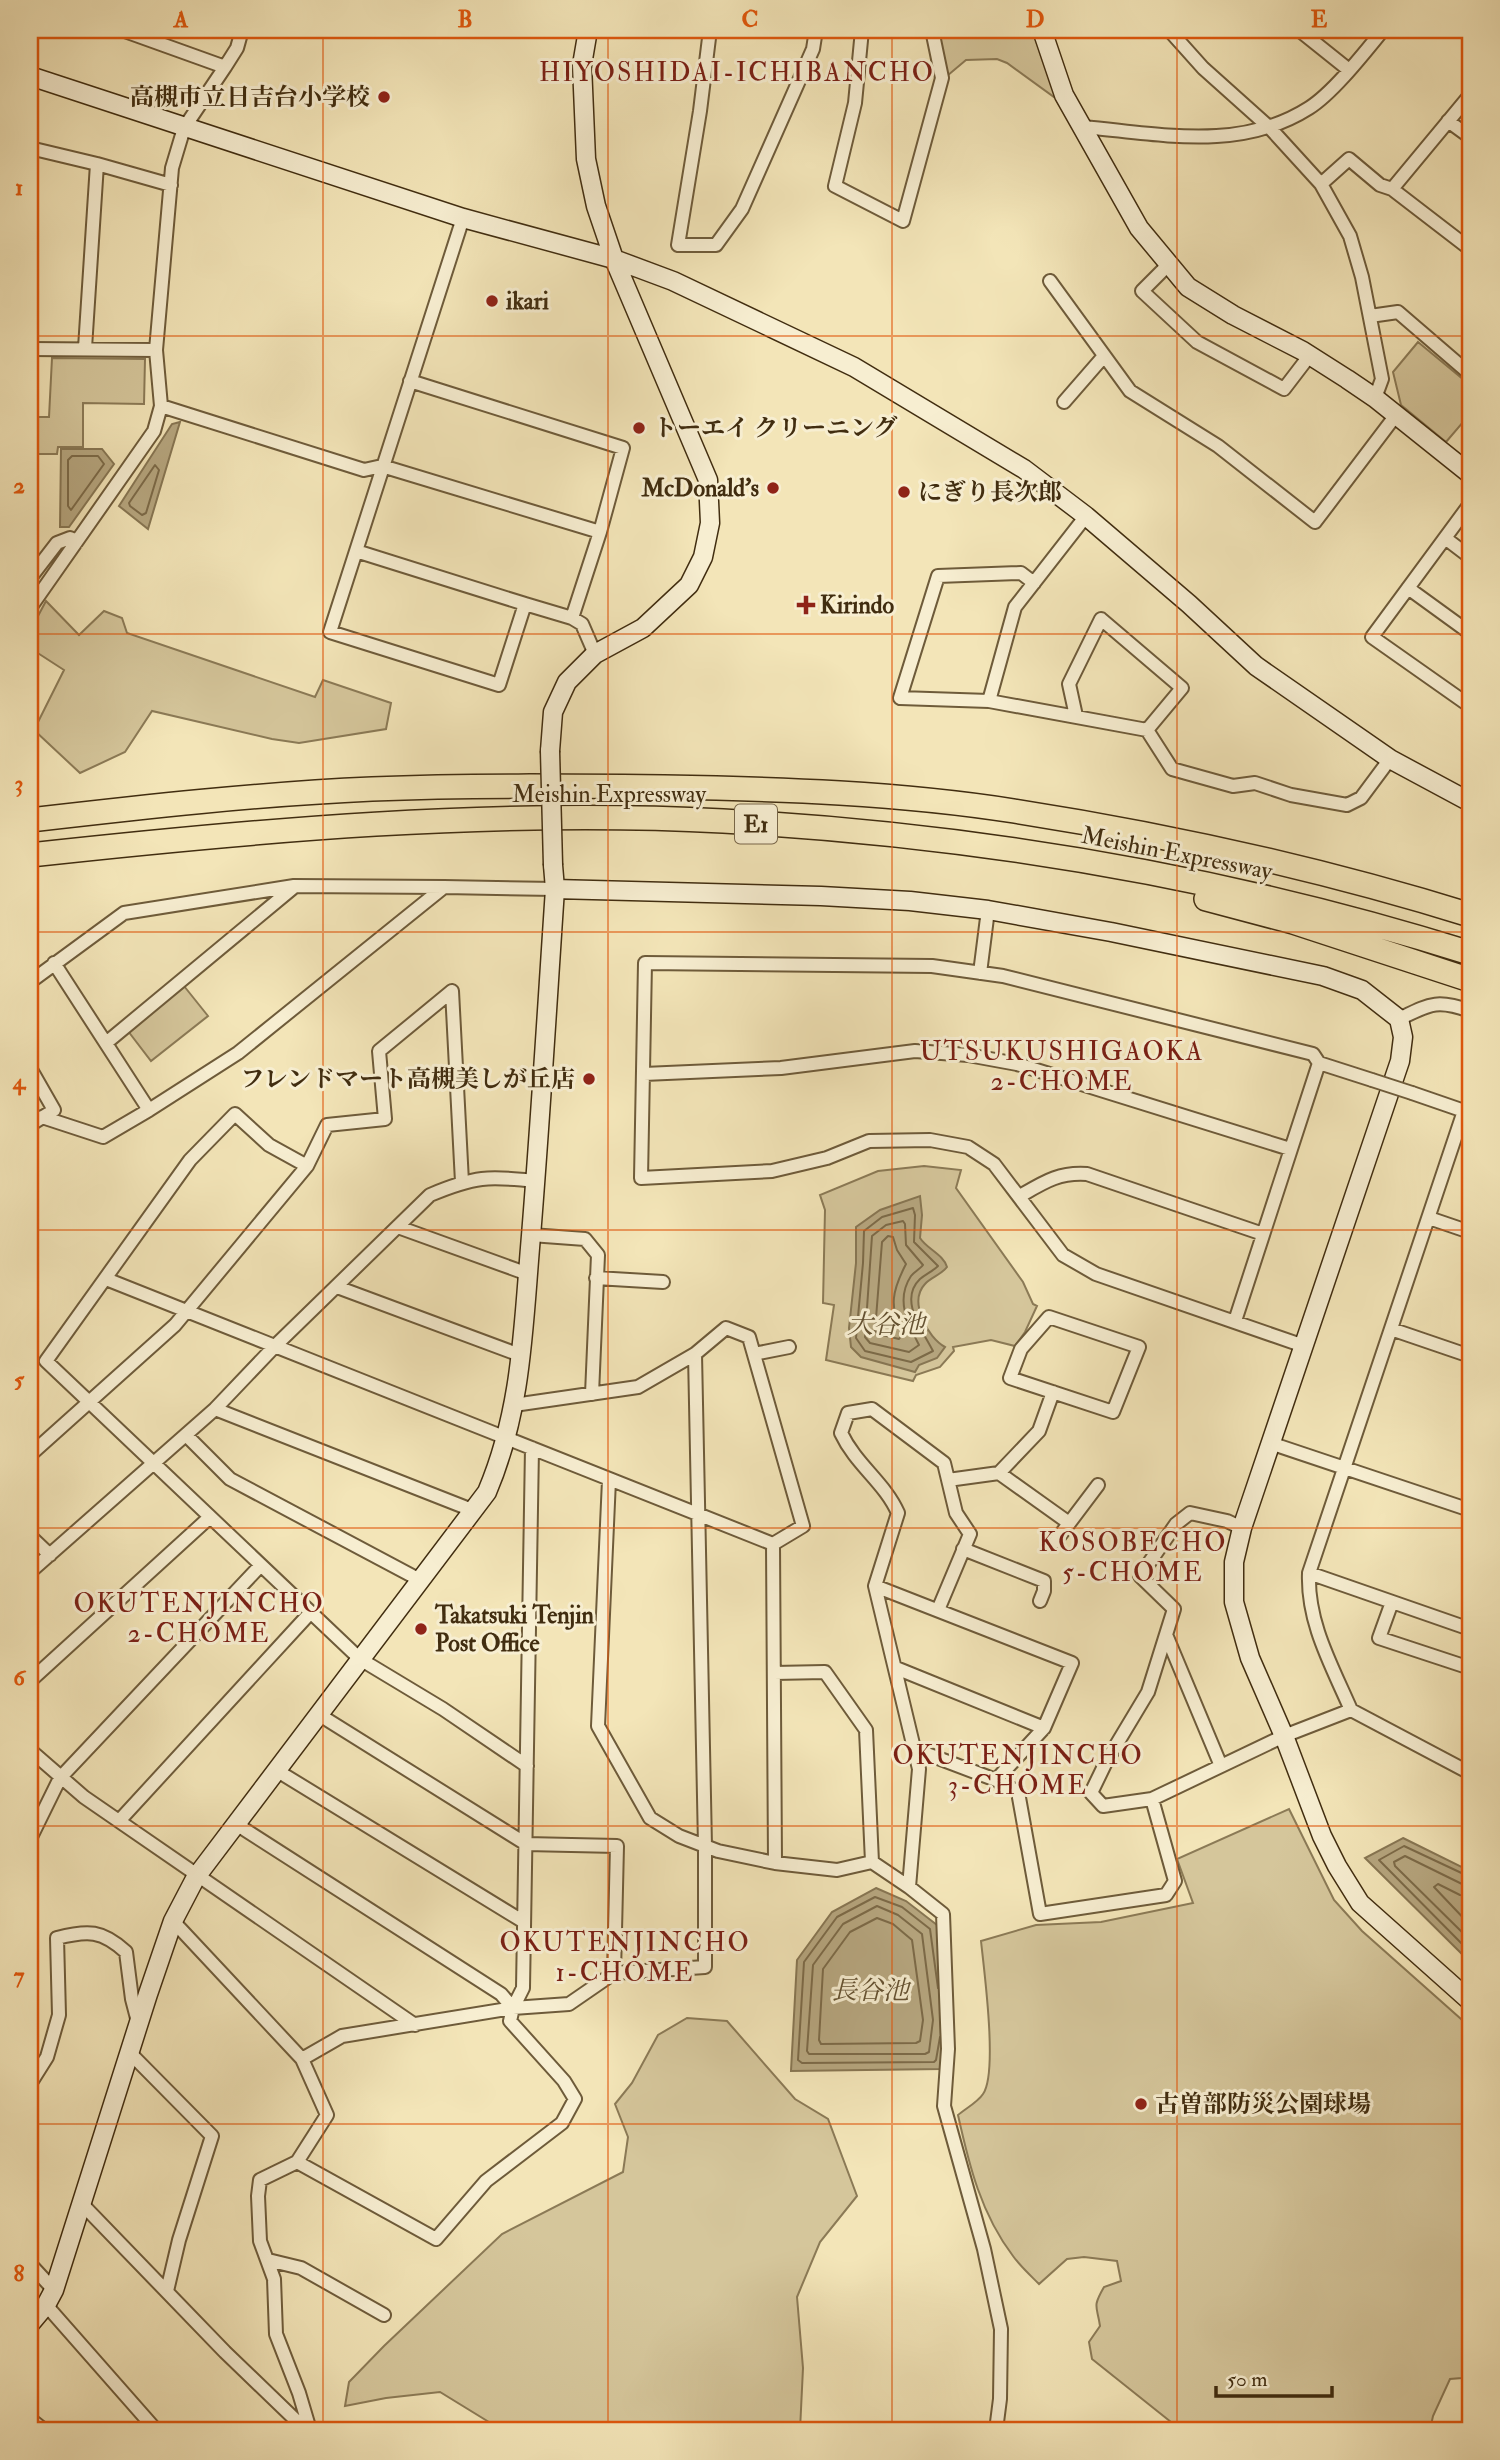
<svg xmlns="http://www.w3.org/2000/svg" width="1500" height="2460" viewBox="0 0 1500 2460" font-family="'IM FELL Double Pica','Noto Serif JP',serif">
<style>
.green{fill:#d5c69b;stroke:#8b7a56;stroke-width:2}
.water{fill:#b6a67f;stroke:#877653;stroke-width:2}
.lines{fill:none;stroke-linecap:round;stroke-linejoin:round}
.shore{stroke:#7c6a48;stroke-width:2}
.street-casing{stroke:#6e5b3a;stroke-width:16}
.secondary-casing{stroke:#412d10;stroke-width:21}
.highway-casing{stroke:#412d10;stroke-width:26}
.street{stroke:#f7eed1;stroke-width:12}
.secondary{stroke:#f7eed1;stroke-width:18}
.highway{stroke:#f3e5b8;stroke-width:23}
.street-bridge-casing{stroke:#6e5b3a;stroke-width:16;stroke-linecap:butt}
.secondary-bridge-casing{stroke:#412d10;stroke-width:21;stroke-linecap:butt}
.street-bridge{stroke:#f7eed1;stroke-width:12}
.secondary-bridge{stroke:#f7eed1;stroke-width:18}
.grid{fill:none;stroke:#e0570c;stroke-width:2;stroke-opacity:0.55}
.poi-dot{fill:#8f2418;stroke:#f7eed1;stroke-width:2.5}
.labels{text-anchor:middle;stroke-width:6;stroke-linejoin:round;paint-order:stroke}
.shield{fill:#f7eed1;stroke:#78674a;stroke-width:2}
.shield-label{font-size:23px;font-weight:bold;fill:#412d10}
.poi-label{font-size:24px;font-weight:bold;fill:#412d10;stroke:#f7eed1;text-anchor:start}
.street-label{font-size:24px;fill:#412d10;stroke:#f7eed1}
.neighbourhood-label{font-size:26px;letter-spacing:2px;fill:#7a1f14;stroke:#f7eed1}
.water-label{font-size:26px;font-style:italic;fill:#645131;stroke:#f7eed1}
.neatline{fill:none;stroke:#e0570c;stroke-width:2.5}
.grid-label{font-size:23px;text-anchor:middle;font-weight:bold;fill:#e0570c}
</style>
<rect width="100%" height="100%" fill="#f3e5b8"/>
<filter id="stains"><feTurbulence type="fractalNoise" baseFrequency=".00286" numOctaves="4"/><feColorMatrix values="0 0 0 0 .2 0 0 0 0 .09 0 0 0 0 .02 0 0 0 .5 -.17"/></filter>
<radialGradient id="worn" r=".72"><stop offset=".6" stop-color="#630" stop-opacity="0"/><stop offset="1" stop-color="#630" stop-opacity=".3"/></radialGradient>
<!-- green -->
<path class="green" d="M 937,30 L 1032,30 L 1059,95 L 1054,97 L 1007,63 L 997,59 L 966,60 L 947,76 Z
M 1418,342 L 1470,385 L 1470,414 L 1446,442 L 1401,405 L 1393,372 Z
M 52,358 L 145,359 L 144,404 L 83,403 L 83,447 L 58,447 L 57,454 L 30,454 L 30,417 L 49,417 Z
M 46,601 L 79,635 L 104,611 L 122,618 L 127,633 L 315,697 L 323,680 L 391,703 L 386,729 L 299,743 L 272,739 L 152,711 L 125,752 L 80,773 L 34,730 L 64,670 L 30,648 L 30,631 Z
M 184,986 L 208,1016 L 151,1061 L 128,1031 Z
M 924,1166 L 961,1170 L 956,1188 L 1023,1282 L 1033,1304 L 1037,1306 L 1025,1332 L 1015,1346 L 991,1340 L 953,1347 L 954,1351 L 940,1367 L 916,1375 L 913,1381 L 826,1360 L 834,1305 L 823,1303 L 825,1210 L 820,1195 L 878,1171 Z
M 1289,1809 L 1334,1900 L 1362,1931 L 1470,2027 L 1470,2356 L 1462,2378 L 1450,2379 L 1433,2416 L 1430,2430 L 1181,2430 L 1092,2359 L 1089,2342 L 1100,2326 C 1097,2305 1092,2308 1104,2287 L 1121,2281 L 1117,2261 L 1084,2257 L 1067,2259 L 1039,2284 C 1030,2275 1020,2266 1013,2256 C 981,2214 969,2165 958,2115 C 965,2109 978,2102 983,2094 C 998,2073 984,1970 981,1941 L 1036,1925 L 1101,1922 L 1193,1903 L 1177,1859 Z
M 687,2018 L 727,2021 L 795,2099 L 828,2119 L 857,2196 L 820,2242 L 797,2297 L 803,2368 L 800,2430 L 502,2430 L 440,2392 L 386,2398 L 345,2406 L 349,2382 L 384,2346 L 502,2234 L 623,2172 L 628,2137 L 615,2104 L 632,2083 L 658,2035 Z"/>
<!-- water -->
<path class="water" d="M 180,422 L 148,529 L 119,506 L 172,424 Z
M 61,449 L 102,449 L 114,464 L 69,527 L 60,527 Z
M 920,1196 L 922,1215 L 920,1238 C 927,1249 944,1255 947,1267 C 941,1275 931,1277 925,1284 C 908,1302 928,1338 945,1347 L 937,1358 L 919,1365 L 915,1372 L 861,1357 L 851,1347 L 849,1328 L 856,1263 L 856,1227 L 880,1210 Z
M 1403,1838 L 1470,1871 L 1470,1962 L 1365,1858 Z
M 876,1888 L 906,1901 L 937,1925 L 949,2020 L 942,2069 L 791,2071 L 797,1960 L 832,1912 Z"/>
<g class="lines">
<!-- shore -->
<path class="shore" d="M 72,456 L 98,456 L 104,464 L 71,510 L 68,506 L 68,460 Z
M 155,465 L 159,470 L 146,513 L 142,515 L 130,506 L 129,503 Z
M 913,1208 L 915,1215 L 914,1242 L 938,1266 C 933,1271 926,1274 920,1279 C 898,1300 923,1331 933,1351 L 911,1362 L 865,1351 L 856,1338 L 863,1263 L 864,1231 L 882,1217 Z
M 903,1221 L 905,1224 L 906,1245 L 923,1265 C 920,1269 914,1272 911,1276 C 895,1300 908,1324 919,1345 L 909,1352 L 870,1343 L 865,1337 L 872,1236 L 886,1225 Z
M 888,1236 L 893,1237 L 897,1250 L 906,1264 C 892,1291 889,1306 902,1335 L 899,1339 L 878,1334 L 875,1331 L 882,1242 Z
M 1470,1877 L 1404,1846 L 1379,1860 L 1470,1952
M 1470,1885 L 1462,1884 L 1405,1856 L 1394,1862 L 1395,1866 L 1470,1940
M 1470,1896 L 1460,1895 L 1438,1884 L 1434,1887 L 1470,1925
M 877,1906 L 898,1915 L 922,1934 L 933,2020 L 929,2052 L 925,2054 L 809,2054 L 807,2051 L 813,1965 L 843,1924 Z
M 877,1918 L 893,1924 L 912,1940 L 923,2020 L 920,2041 L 916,2043 L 821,2044 L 819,2040 L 823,1969 L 850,1932 Z
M 938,1988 L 930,1929 L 902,1907 L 875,1897 L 837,1917 L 804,1962 L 798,2060 L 802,2063 L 934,2062 L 936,2060 L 940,2037"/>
<!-- street casing -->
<g class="street-casing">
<path id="street" d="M 122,30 L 225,67
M 710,30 L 700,111 L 678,245 L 716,245 L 742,209 L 813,49 L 816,30
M 862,30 L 855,103 L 835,186 L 903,221 L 942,78 L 932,30
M 1169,30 L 1203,68 L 1270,128 L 1321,184 L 1350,236 L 1362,277 L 1382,379 L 1375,398
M 1299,30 L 1349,70
M 1448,121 L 1470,137
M 1084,127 C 1161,134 1240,152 1309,108 C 1333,93 1365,52 1383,30
M 30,148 L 97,164 L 85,348
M 97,164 L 171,185
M 1321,184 L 1349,159 L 1380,185 L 1392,189 L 1470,249
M 1392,189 L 1470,95
M 463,218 L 330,632 L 499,685 L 525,604 L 572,618 L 582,624 L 595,654
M 1169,264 L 1142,291 L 1197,342 L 1284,389 L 1310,355
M 1050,281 L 1130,391 L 1218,446 L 1315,522 L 1396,415
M 1370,316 L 1398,312 L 1470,374
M 30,349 L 156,350
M 410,381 L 623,448 L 600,532
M 1064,402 L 1104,356
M 161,406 L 364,470 L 382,466 L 600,532 L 572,618
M 1470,504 L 1372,637 L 1470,706
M 1445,538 L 1470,557
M 356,551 L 525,604
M 30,578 L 57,543 L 70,538 L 77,541
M 1034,583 L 1021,573 L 938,576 L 900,698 L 989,701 L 1147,730 L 1172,769 L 1233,786 L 1255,783 L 1291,795 L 1347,805 L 1361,798 L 1390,759
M 1408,588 L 1470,633
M 30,608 L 154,431 L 161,406 L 156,350 L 172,168 L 184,128 L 225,67 L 237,48 L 242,30
M 989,701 L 1015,607 L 1086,516
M 1076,716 L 1069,684 L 1101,619 L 1182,688 L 1147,730
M 444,887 L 555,889
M 980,973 L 988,910
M 30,982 L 124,913 L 294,886 L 444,887 L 238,1053 L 149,1110 L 54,963
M 1399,1019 C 1430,1004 1437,999 1470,1011
M 106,1043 L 294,887
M 30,1068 L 54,1110 L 30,1125
M 644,1074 L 781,1068 L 915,1051 L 968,1055 L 1017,1064 L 1290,1149
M 1412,1093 L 1470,1113
M 42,1117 L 103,1137 L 149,1110
M 307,1166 L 269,1145 L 235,1114 L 190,1160 L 46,1361 L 360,1659 L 443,1709 L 527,1766
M 1020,1196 C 1044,1182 1059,1172 1087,1174 L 1263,1234
M 1429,1218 L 1470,1232
M 398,1227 L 528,1274
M 531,1235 L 585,1239 L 598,1255 L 592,1394
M 596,1278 L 663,1282
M 106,1279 L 773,1544
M 337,1287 L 520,1355
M 1049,1317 L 1139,1347 L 1113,1412 L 1010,1378 L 1021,1349 Z
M 1235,1321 L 1319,1063
M 1391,1329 L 1470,1356
M 1304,1346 L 1096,1274 L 1063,1255 L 994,1164 L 968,1147 L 930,1140 L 869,1141 L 827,1158 L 772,1171 L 641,1178 L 645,963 L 932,966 L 1003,976 L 1313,1054 L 1319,1063 L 1372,1080
M 754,1354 L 789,1347
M 514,1405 L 638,1387 L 695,1354 L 726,1328 L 749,1337 L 803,1526 L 773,1544
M 215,1409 L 472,1510
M 186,1435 L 230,1479 L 420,1580
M 1270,1443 L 1470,1510
M 30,1455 L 175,1325 L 307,1166 L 327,1125 L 385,1119 L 379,1051 L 452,991 L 462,1182
M 999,1473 L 1069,1523
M 609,1480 L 598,1726 L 650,1818 L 679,1836 L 718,1851 L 775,1863 L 837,1870 L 872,1862 L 909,1887 L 943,1914 L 948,2049 L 944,2106 L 984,2249 L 1001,2329 L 1000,2399 L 996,2430
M 948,1480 L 999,1473 L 1039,1431 L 1053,1392
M 1242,1528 L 1227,1521 L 1190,1513 L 1176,1524 L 1140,1576 L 1174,1609 L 1148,1692 L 1106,1762 L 1091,1793 L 1103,1806 L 1152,1799 L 1284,1736 L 1351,1710 C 1332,1666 1307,1623 1309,1573 L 1464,1111
M 30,1536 L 50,1555
M 1055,1542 L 1098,1485
M 773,1544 L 775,1863
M 963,1549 L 1044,1581 L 1044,1591 L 1040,1601
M 30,1572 L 215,1409 L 275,1346 L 430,1195 C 475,1176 488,1176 536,1181
M 1309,1573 L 1470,1629
M 875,1586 L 1072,1663 L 1044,1728 L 996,1780
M 1392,1602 L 1379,1638 L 1470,1668
M 1167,1637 L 1221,1766
M 896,1668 L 1044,1728
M 774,1673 L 825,1672 L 866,1730 L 872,1862
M 30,1681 L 210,1517
M 1351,1710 L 1470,1773
M 318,1714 L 526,1844 L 617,1846 L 614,1973
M 914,1749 L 996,1780 L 1018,1792 L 1040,1914 L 1166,1895 L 1175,1881 L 1152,1799
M 30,1750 L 84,1797 L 415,2025
M 276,1770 L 524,1922
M 119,1821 L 311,1612
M 236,1824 L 501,1994 L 513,2008
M 30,1839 L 60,1778 L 261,1565
M 909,1887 L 919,1769 L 875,1586 L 898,1513 C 885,1483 856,1465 841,1433 L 848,1413 L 872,1409 L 944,1463 L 956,1513 L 970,1534 L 938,1610
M 173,1921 L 302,2059 L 327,2115 L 297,2162 L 260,2180 L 258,2196 L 260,2241 L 274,2279 L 276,2334 L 299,2393 L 310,2430
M 129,2052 L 212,2136 L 179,2240 L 167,2291
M 302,2059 L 342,2036 L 513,2008 L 569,2004 L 614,1973 L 705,1967 L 705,1846 L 695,1354
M 30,2084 L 47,2057 L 59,2015 L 57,1938 C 88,1930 102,1930 126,1952 L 132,1999 L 138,2022
M 297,2162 L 436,2239 L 486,2181 L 562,2123 L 575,2099 L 564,2081 L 510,2021 L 513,2008 L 523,1988 L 532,1448
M 81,2203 L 225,2352 L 306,2430
M 268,2260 L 301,2268 L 384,2315
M 30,2264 L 54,2290
M 46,2305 L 156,2430
M 30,2419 L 44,2430"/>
</g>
<!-- secondary casing -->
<g class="secondary-casing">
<path id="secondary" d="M 1042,30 L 1064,95 L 1139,228 L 1188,287 L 1233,315 L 1303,351 L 1347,379 L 1375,398 L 1470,474
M 30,76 L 463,218 L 614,259 L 673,281 L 854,367 L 1024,469 L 1086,516 L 1189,604 L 1256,666 L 1390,759 L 1470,802
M 550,751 L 553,712 L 567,682 L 595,654 L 643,628 L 689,585 L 703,557 L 710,523 L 708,480 L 614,259 L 596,206 L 586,159 L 582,65 L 588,30
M 555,889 L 821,896 L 910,901 L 988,910 L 1111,932 L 1323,976 L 1362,990 L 1399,1019 L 1403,1037 L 1400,1061 L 1242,1528 L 1234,1562 L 1234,1602 L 1250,1658 L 1284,1736 L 1322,1836 L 1337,1866 L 1360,1903 L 1470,2001
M 30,2324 L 46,2305 L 54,2290 L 148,1994 L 173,1921 L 196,1877 L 487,1492 C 521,1412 523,1333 530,1248 C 540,1128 547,1008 555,889 L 553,865"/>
</g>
<!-- highway casing -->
<g class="highway-casing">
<path id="highway" d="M 30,820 C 143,807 258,794 372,789 C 470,785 567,786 664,787 C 781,789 899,793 1014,811 C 1168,835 1322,869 1470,915
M 30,855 C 259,830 492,809 723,821 C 977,835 1228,877 1470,953
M 1206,899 L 1293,922 L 1470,980"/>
</g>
<!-- street -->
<use href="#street" class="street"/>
<!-- secondary -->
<use href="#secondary" class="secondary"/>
<!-- highway -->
<use href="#highway" class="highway"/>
<!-- street-bridge casing -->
<g class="street-bridge-casing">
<path id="street-bridge" d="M 1372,1080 L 1412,1093"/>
</g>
<!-- secondary-bridge casing -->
<g class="secondary-bridge-casing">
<path id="secondary-bridge" d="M 550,751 L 553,865"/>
</g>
<!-- street-bridge -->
<use href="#street-bridge" class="street-bridge"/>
<!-- secondary-bridge -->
<use href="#secondary-bridge" class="secondary-bridge"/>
</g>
<!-- grid -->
<path class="grid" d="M 323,30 L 323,2430M 608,30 L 608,2430M 892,30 L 892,2430M 1177,30 L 1177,2430M 30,336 L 1470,336M 30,634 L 1470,634M 30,932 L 1470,932M 30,1230 L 1470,1230M 30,1528 L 1470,1528M 30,1826 L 1470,1826M 30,2124 L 1470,2124"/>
<!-- markers -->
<g class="poi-dot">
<circle cx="384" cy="97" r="7"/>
<circle cx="492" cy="301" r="7"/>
<circle cx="639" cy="428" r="7"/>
<circle cx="773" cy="488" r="7"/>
<circle cx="904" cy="492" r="7"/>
<path d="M802.5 594.5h7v7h7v7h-7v7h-7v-7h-7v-7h7z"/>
<circle cx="589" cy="1079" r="7"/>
<circle cx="421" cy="1629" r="7"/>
<circle cx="1141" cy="2104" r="7"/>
</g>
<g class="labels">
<!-- shield labels -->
<rect class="shield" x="735" y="804.5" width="42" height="39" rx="5"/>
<g class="shield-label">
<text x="756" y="832">E1</text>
</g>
<!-- poi labels -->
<g class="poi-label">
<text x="370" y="105" text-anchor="end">高槻市立日吉台小学校</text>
<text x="506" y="309">ikari</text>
<text x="653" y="436">トーエイ クリーニング</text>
<text x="759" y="496" text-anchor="end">McDonald's</text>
<text x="918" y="500">にぎり長次郎</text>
<text x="820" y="613">Kirindo</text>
<text x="575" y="1087" text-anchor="end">フレンドマート高槻美しが丘店</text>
<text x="435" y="1623">Takatsuki Tenjin<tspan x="435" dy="28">Post Office</tspan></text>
<text x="1155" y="2112">古曽部防災公園球場</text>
</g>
<!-- street labels -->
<g class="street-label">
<text x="609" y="802">Meishin Expressway</text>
<text transform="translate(1177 853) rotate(11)" y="8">Meishin Expressway</text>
</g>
<!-- neighbourhood labels -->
<g class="neighbourhood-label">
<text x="737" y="81">HIYOSHIDAI-ICHIBANCHO</text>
<text x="1062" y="1060">UTSUKUSHIGAOKA<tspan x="1062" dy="30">2-CHOME</tspan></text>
<text x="1133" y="1551">KOSOBECHO<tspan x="1133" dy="30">5-CHOME</tspan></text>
<text x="199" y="1612">OKUTENJINCHO<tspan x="199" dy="30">2-CHOME</tspan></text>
<text x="1018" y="1764">OKUTENJINCHO<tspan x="1018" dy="30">3-CHOME</tspan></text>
<text x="625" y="1951">OKUTENJINCHO<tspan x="625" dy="30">1-CHOME</tspan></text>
</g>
<!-- water labels -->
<g class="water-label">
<text x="886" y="1333">大谷池</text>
<text x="870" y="1999">長谷池</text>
</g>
</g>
<!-- margin -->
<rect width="1500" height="2460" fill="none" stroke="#f3e5b8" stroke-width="77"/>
<!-- scale -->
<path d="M1216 2386v10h116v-10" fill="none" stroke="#412d10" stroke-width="3.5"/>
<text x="1227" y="2386" font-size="21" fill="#412d10" stroke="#f7eed1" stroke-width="5" paint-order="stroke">50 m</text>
<rect x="38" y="38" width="1424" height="2384" class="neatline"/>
<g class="grid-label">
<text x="181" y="27">A</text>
<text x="465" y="27">B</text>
<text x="750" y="27">C</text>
<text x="1035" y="27">D</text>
<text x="1319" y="27">E</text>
<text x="19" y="195">1</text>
<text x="19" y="493">2</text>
<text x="19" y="791">3</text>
<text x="19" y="1089">4</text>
<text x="19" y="1387">5</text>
<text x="19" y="1685">6</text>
<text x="19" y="1983">7</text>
<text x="19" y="2281">8</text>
</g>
<rect width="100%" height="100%" filter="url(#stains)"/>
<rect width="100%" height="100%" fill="url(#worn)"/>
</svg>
